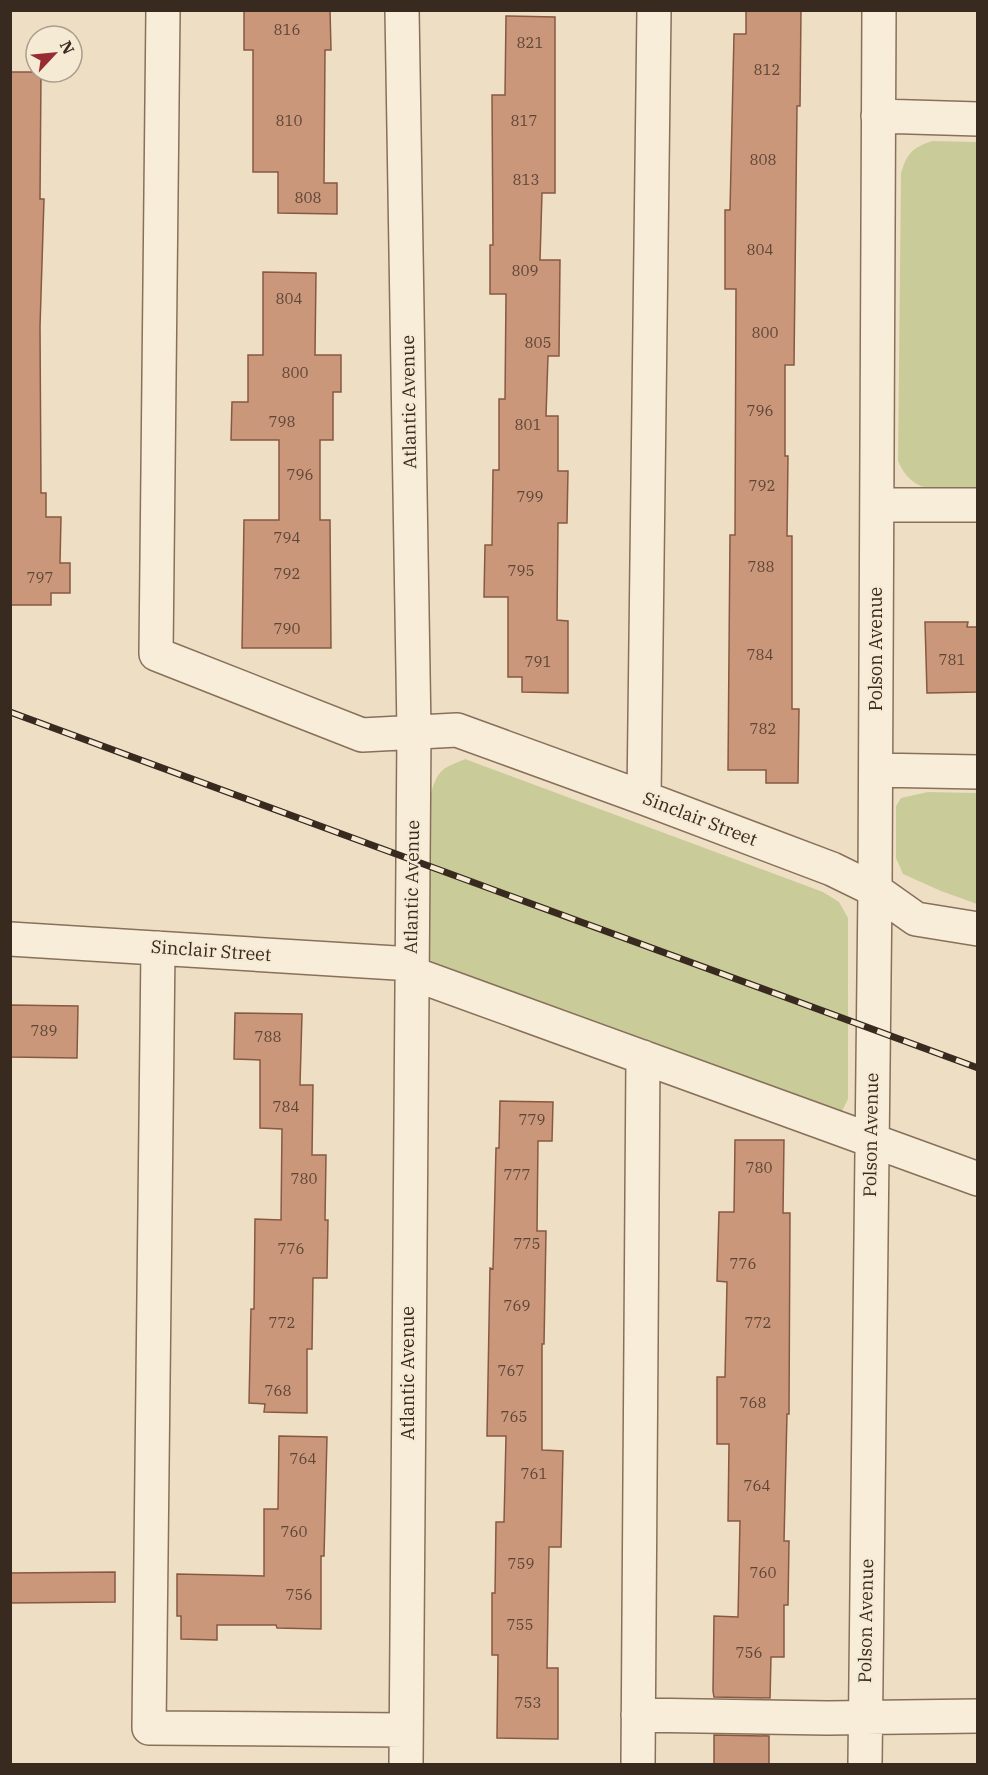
<svg xmlns="http://www.w3.org/2000/svg" width="988" height="1775" viewBox="0 0 988 1775" font-family="'IBM Plex Serif',serif">
<style>
.green{fill:#c9cc98}
.building{fill:#cb977b;stroke:#875941;stroke-width:1.5}
.lines{fill:none;stroke-linecap:round;stroke-linejoin:round}
.minor-casing{stroke:#88705b;stroke-width:36}
.minor{stroke:#f8edd8;stroke-width:33}
.rail-casing{stroke:#382a1f;stroke-width:7}
.rail{stroke:#f5ead4;stroke-width:4.5;stroke-dasharray:14;stroke-linecap:butt}
.labels{text-anchor:middle;stroke-width:4.5;stroke-linejoin:round;paint-order:stroke}
.number-label{font-size:15px;fill:#5d4536}
.street-label{font-size:18px;fill:#382a1f;stroke:#f5ead4}
</style>
<rect width="100%" height="100%" fill="#eedfc4"/>
<!-- green -->
<path class="green" d="M 932,141 L 977,142 L 977,489 C 943,489 914,498 898,461 L 901,173 C 907,153 912,148 932,141 Z
M 465,759 L 823,892 L 839,902 L 848,918 L 848,1099 L 842,1111 L 837,1114 L 435,970 L 428,956 L 431,793 C 439,768 442,769 465,759 Z
M 928,792 L 977,793 L 977,904 L 941,891 L 903,874 L 896,858 L 896,806 L 901,798 Z"/>
<!-- building -->
<path class="building" d="M 244,10 L 330,10 L 331,50 L 325,50 L 324,183 L 337,183 L 337,214 L 278,213 L 278,172 L 253,172 L 253,50 L 244,50 Z
M 746,10 L 801,10 L 800,106 L 797,106 L 794,365 L 785,365 L 785,456 L 788,456 L 787,536 L 792,536 L 792,709 L 799,709 L 798,783 L 766,783 L 766,770 L 728,770 L 730,535 L 735,535 L 736,289 L 725,289 L 725,210 L 730,210 L 734,34 L 746,34 Z
M 506,16 L 555,17 L 555,193 L 542,193 L 540,260 L 560,260 L 559,356 L 548,356 L 546,416 L 558,416 L 558,471 L 568,471 L 567,523 L 558,523 L 557,620 L 568,621 L 568,693 L 522,692 L 522,677 L 508,677 L 508,597 L 484,597 L 485,545 L 492,545 L 493,470 L 499,470 L 499,399 L 505,399 L 506,294 L 490,294 L 490,245 L 493,245 L 492,95 L 505,95 Z
M 10,72 L 41,72 L 40,199 L 44,199 L 40,327 L 41,493 L 46,493 L 46,517 L 61,517 L 60,563 L 70,563 L 70,593 L 51,593 L 51,605 L 10,605 Z
M 263,272 L 316,273 L 315,355 L 341,355 L 341,392 L 333,392 L 333,440 L 320,440 L 320,520 L 330,520 L 331,648 L 242,648 L 244,520 L 279,520 L 279,440 L 231,440 L 232,402 L 248,402 L 248,355 L 263,355 Z
M 925,622 L 968,622 L 967,627 L 978,627 L 978,692 L 927,693 Z
M 10,1005 L 78,1006 L 77,1058 L 10,1057 Z
M 235,1013 L 302,1014 L 300,1085 L 313,1085 L 312,1155 L 326,1155 L 325,1220 L 328,1220 L 327,1278 L 313,1278 L 312,1349 L 307,1349 L 307,1413 L 264,1412 L 265,1404 L 249,1403 L 251,1309 L 254,1309 L 255,1219 L 281,1220 L 282,1129 L 260,1128 L 260,1060 L 234,1059 Z
M 500,1101 L 553,1102 L 552,1141 L 538,1141 L 537,1231 L 546,1231 L 544,1344 L 542,1344 L 542,1450 L 563,1451 L 561,1547 L 549,1547 L 547,1668 L 558,1668 L 558,1739 L 497,1738 L 498,1655 L 492,1655 L 492,1593 L 495,1593 L 496,1522 L 504,1522 L 506,1436 L 487,1436 L 490,1268 L 493,1269 L 496,1148 L 499,1148 Z
M 735,1140 L 784,1140 L 783,1213 L 790,1213 L 789,1414 L 787,1414 L 784,1541 L 789,1541 L 788,1605 L 784,1605 L 784,1657 L 771,1657 L 770,1698 L 714,1697 L 713,1691 L 714,1616 L 738,1617 L 740,1521 L 728,1521 L 729,1444 L 717,1444 L 717,1377 L 725,1377 L 727,1282 L 717,1281 L 719,1212 L 734,1212 Z
M 279,1436 L 327,1437 L 324,1556 L 321,1556 L 321,1629 L 277,1628 L 276,1625 L 217,1625 L 217,1640 L 181,1639 L 181,1616 L 177,1616 L 177,1574 L 264,1576 L 264,1509 L 278,1509 Z
M 115,1572 L 115,1602 L 10,1603 L 10,1573 Z
M 714,1735 L 769,1736 L 769,1764 L 714,1764 Z"/>
<g class="lines">
<!-- minor casing -->
<g class="minor-casing">
<path id="minor" d="M 163,10 L 156,654 L 362,735 L 457,730 L 644,798 L 832,869 L 875,890 L 916,919 L 978,929
M 402,10 L 414,732 L 406,1764
M 878,116 L 978,119
M 877,505 L 978,505
M 876,770 L 978,772
M 644,798 L 654,10
M 10,939 L 412,964
M 158,948 L 149,1728 L 406,1730
M 411,973 L 978,1179
M 638,1715 L 828,1718 L 978,1716
M 638,1764 L 643,1057
M 865,1764 L 875,890 L 879,10"/>
</g>
<!-- minor -->
<use href="#minor" class="minor"/>
<!-- rail casing -->
<g class="rail-casing">
<path id="rail" d="M 10,712 L 978,1068"/>
</g>
<!-- rail -->
<use href="#rail" class="rail"/>
</g>
<g class="labels">
<!-- number labels -->
<g class="number-label">
<text x="287" y="35">816</text>
<text x="530" y="48">821</text>
<text x="767" y="75">812</text>
<text x="289" y="126">810</text>
<text x="524" y="126">817</text>
<text x="763" y="165">808</text>
<text x="526" y="185">813</text>
<text x="308" y="203">808</text>
<text x="760" y="255">804</text>
<text x="525" y="276">809</text>
<text x="289" y="304">804</text>
<text x="765" y="338">800</text>
<text x="538" y="348">805</text>
<text x="295" y="378">800</text>
<text x="760" y="416">796</text>
<text x="282" y="427">798</text>
<text x="528" y="430">801</text>
<text x="300" y="480">796</text>
<text x="762" y="491">792</text>
<text x="530" y="502">799</text>
<text x="287" y="543">794</text>
<text x="761" y="572">788</text>
<text x="521" y="576">795</text>
<text x="287" y="579">792</text>
<text x="40" y="583">797</text>
<text x="287" y="634">790</text>
<text x="760" y="660">784</text>
<text x="952" y="665">781</text>
<text x="538" y="667">791</text>
<text x="763" y="734">782</text>
<text x="44" y="1036">789</text>
<text x="268" y="1042">788</text>
<text x="286" y="1112">784</text>
<text x="532" y="1125">779</text>
<text x="759" y="1173">780</text>
<text x="517" y="1180">777</text>
<text x="304" y="1184">780</text>
<text x="527" y="1249">775</text>
<text x="291" y="1254">776</text>
<text x="743" y="1269">776</text>
<text x="517" y="1311">769</text>
<text x="282" y="1328">772</text>
<text x="758" y="1328">772</text>
<text x="511" y="1376">767</text>
<text x="278" y="1396">768</text>
<text x="753" y="1408">768</text>
<text x="514" y="1422">765</text>
<text x="303" y="1464">764</text>
<text x="534" y="1479">761</text>
<text x="757" y="1491">764</text>
<text x="294" y="1537">760</text>
<text x="521" y="1569">759</text>
<text x="763" y="1578">760</text>
<text x="299" y="1600">756</text>
<text x="520" y="1630">755</text>
<text x="749" y="1658">756</text>
<text x="528" y="1708">753</text>
</g>
<!-- street labels -->
<g class="street-label">
<text transform="translate(409 402) rotate(-91)" y="6">Atlantic Avenue</text>
<text transform="translate(876 649) rotate(-90)" y="6">Polson Avenue</text>
<text transform="translate(700 819) rotate(21)" y="6">Sinclair Street</text>
<text transform="translate(412 887) rotate(-89)" y="6">Atlantic Avenue</text>
<text transform="translate(211 951) rotate(4)" y="6">Sinclair Street</text>
<text transform="translate(871 1135) rotate(-89)" y="6">Polson Avenue</text>
<text transform="translate(408 1373) rotate(-90)" y="6">Atlantic Avenue</text>
<text transform="translate(866 1621) rotate(-89)" y="6">Polson Avenue</text>
</g>
</g>
<!-- border -->
<rect width="988" height="1775" fill="none" stroke="#382a1f" stroke-width="24"/>
<!-- north arrow -->
<g transform="translate(54 54) rotate(64)"><circle r="28" fill="#f5ead4" stroke="#a99d8c" stroke-width="1.5"/>
<path d="M0-4.5L10 22L0 15L-10 22Z" fill="#972c33"/>
<text y="-9" font-size="16" font-weight="bold" text-anchor="middle" fill="#382a1f">N</text>
</g>
</svg>
